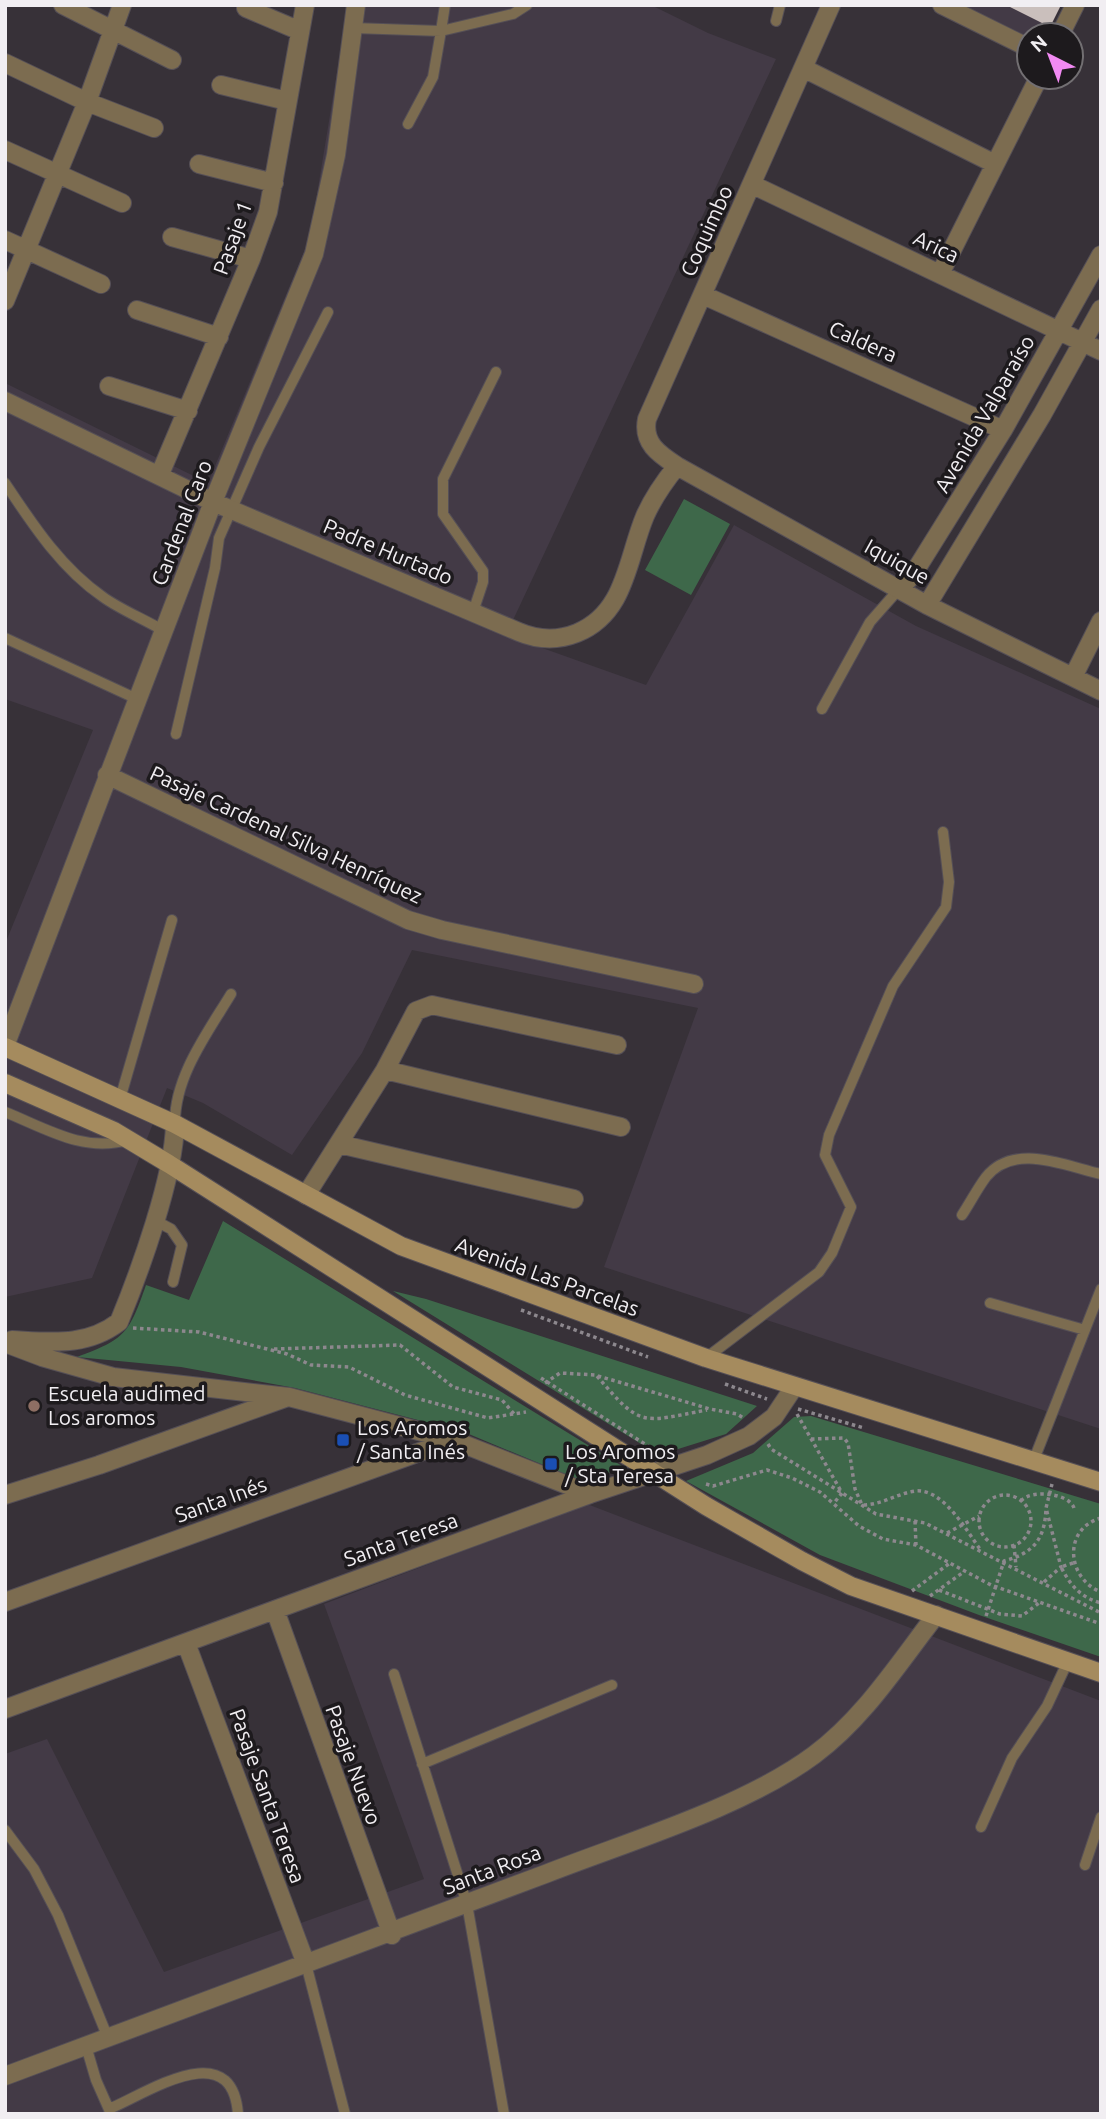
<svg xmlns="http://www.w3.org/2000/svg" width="1106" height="2119" viewBox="0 0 1106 2119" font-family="Ubuntu,sans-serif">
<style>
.built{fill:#433a46}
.green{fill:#3e684a}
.building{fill:#cabfbc}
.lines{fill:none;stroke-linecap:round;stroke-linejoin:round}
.lane-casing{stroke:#554f56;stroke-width:12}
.street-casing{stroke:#554f56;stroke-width:20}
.secondary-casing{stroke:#554f56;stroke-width:20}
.path{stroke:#8d888e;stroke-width:3.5;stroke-dasharray:3.5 3.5;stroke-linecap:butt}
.lane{stroke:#7c6c50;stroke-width:10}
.street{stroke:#7c6c50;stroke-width:18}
.secondary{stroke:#a58b5e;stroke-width:18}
.education-dot{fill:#8d6e63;stroke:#1d1a1d;stroke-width:2.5}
.transit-dot{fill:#1a4fb4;stroke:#1d1a1d;stroke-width:2.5}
.labels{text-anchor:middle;stroke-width:7;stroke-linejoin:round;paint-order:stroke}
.street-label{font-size:21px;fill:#f1eef2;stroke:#1d1a1d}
.poi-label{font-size:21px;fill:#f1eef2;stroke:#1d1a1d;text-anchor:start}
</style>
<rect width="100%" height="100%" fill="#373138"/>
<!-- built -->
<path class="built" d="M 348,5 L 651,5 L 708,33 L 776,59 L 506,635 L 646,685 L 734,525 L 916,626 L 1101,709 L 1101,1429 L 604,1267 L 698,1008 L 412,950 L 362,1053 L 292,1155 L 203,1103 L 167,1088 L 92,1278 L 5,1297 L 5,944 L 93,730 L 5,699 L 5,383 L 208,483 L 310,237 Z
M 963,5 L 1061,5 L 1047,35 L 1029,37 Z
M 587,1504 L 1101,1701 L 1101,2114 L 5,2114 L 5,1754 L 47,1739 L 164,1972 L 424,1879 L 324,1604 Z"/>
<!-- green -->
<path class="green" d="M 684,499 L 730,524 L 691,595 L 645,570 Z
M 223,1221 L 622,1466 L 589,1484 L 464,1432 L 295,1388 L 181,1367 L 77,1357 C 126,1339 129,1333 146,1285 L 189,1300 Z
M 393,1291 L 426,1299 L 757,1406 L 726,1434 L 659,1455 Z
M 811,1416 L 1101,1504 L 1101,1657 L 979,1615 L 820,1555 L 686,1481 L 753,1453 L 794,1417 Z"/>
<!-- building -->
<path class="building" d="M 1006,5 L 1061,5 L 1050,27 Z"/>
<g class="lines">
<!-- lane casing -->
<g class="lane-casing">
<path id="lane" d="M 445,5 L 441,31 L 513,14 L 527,5
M 776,21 L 780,5
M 353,28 L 441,31 L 433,77 L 408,124
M 5,483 C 33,525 61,568 103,597 C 121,610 144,619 164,631
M 473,612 L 483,582 L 483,571 L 443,514 L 443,479 L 496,372
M 5,638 L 137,699
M 822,709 L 870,622 L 899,589
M 176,734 L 215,568 L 219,538 L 259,447 L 328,312
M 120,1099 L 172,920
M 5,1112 C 45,1128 84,1153 127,1140
M 175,1124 C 174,1077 208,1032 231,994
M 962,1215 C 970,1203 977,1189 986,1177 C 1014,1142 1065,1166 1101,1174
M 154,1220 L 171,1229 L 182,1245 L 173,1282
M 990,1303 L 1085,1330
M 706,1358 L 819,1272 L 832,1253 L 851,1207 L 825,1155 L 829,1135 L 893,986 L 946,907 L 949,882 L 943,832
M 1033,1462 L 1101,1289
M 394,1674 L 467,1904 L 504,2114
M 422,1764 L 612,1685
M 981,1827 L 1012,1758 L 1047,1706 L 1068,1661
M 5,1830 L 34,1869 L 58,1915 L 108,2038
M 1085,1865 L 1101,1817
M 306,1964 L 345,2114
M 86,2046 L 96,2080 L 111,2114
M 109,2109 C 149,2092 232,2035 238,2114"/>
</g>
<!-- street casing -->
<g class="street-casing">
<path id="street" d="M 63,5 L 172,60
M 831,5 L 647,419 C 642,443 659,454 677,466 L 927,605 L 1101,691
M 942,5 L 1029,48
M 246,8 L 300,31
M 1060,35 L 1075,5
M 5,63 L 87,102 L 154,128
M 803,68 L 995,164
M 221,85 L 287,101
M 5,150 L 122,203
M 199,164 L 274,183
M 753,185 L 1101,351
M 172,237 L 251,259
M 5,240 L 101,284
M 940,274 L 1039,77
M 703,295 L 1003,430
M 5,301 L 87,102 L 122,5
M 137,310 L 219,337
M 109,386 L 188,411
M 5,401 L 213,502 L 519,632 C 538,640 557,641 577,633 C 626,613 627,559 645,516 C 653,498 664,482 677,466
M 160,474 L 251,259 L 268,212 L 305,5
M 899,589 L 912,576 L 1003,430 L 1101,255
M 927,605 L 1042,415 L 1101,309
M 1073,677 L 1101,621
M 107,775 L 408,920 L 442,930 L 694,984
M 5,1046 L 213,502 L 314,254 L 336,155 L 356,5
M 385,1070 L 621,1127
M 339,1144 L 574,1199
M 306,1195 L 385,1070 L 416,1011 L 432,1005 L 617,1045
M 12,1340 C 52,1342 86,1347 119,1322 C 140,1271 174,1177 175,1124
M 5,1343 L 42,1357 L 113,1377 L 289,1397 L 453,1440 L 590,1494
M 5,1495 L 99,1465 L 285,1398
M 5,1602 L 453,1440
M 275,1610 L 392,1935
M 186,1643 L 306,1964
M 5,1709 L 590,1494 L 707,1455 L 749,1436 L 774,1417 L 794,1387
M 5,2076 C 186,2009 367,1942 548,1873 C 630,1841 744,1807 814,1755 C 864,1718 898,1664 936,1615"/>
</g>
<!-- secondary casing -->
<g class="secondary-casing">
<path id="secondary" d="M 5,1047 L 175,1124 L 401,1246 L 706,1358 L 1101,1482
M 5,1083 L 114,1131 L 169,1164 L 706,1506 L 802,1561 L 851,1586 L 1101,1673"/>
</g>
<!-- path -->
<path class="path" d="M 521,1310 L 648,1357
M 133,1328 L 199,1332 L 287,1354 L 311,1365 L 349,1367 L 405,1395 L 488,1418 L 526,1412
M 274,1349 L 400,1345 L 453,1387 L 502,1400 L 515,1415
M 597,1376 C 642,1429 641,1422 707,1410
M 541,1378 L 659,1453
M 545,1383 L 560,1373 L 595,1375 L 710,1409 L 737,1414 L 745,1419
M 725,1384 L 767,1399
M 798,1409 L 864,1428
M 797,1414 L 842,1493 L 834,1503
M 811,1439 L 844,1438 L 848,1443 L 855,1489 L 862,1505 C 882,1505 896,1494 915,1491 C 943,1488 966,1530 980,1549
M 768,1444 L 771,1449 L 876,1514 L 925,1523 L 1101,1613
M 706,1484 L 713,1486 L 767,1470 L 792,1478 L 820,1492 L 859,1526 L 883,1539 L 916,1545 L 991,1585 L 1101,1624
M979 1521a26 26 0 1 1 52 0a26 26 0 1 1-52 0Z
M 1021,1501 C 1031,1489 1069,1493 1074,1508
M 1101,1518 C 1062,1529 1067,1579 1101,1592
M 915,1521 L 916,1545
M 947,1533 L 979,1516
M 1014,1545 L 1016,1567
M 1073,1563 L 1061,1567 C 1070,1585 1081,1598 1101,1603
M 1044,1582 L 1061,1567 L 1046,1508 L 1052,1484
M 939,1590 L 1000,1614 L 1022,1616 L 1039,1603
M 912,1591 L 950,1563
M 930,1596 L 965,1571
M 986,1616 L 1004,1561 C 1034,1553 1045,1539 1046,1508"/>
<!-- lane -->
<use href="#lane" class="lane"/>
<!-- street -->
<use href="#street" class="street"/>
<!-- secondary -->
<use href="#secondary" class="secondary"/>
</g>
<!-- markers -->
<circle class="education-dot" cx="34" cy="1406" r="7"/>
<g class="transit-dot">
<rect x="336" y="1433" width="14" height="14" rx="3.5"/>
<rect x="544" y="1457" width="14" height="14" rx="3.5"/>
</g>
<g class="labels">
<!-- street labels -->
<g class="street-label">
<text transform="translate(707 231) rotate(-66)" y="7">Coquimbo</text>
<text transform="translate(233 238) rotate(-70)" y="7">Pasaje 1</text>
<text transform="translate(936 247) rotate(25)" y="7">Arica</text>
<text transform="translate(863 342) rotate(24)" y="7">Caldera</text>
<text transform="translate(985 414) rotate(-60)" y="7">Avenida Valparaíso</text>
<text transform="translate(182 523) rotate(-69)" y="7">Cardenal Caro</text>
<text transform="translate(388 552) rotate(23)" y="7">Padre Hurtado</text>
<text transform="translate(897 562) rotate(29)" y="7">Iquique</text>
<text transform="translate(286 835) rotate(25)" y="7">Pasaje Cardenal Silva Henríquez</text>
<text transform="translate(547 1277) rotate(20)" y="7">Avenida Las Parcelas</text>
<text transform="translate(221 1500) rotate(-20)" y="7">Santa Inés</text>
<text transform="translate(401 1540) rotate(-20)" y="7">Santa Teresa</text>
<text transform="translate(353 1765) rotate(70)" y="7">Pasaje Nuevo</text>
<text transform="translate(267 1796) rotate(70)" y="7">Pasaje Santa Teresa</text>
<text transform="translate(492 1870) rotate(-21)" y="7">Santa Rosa</text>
</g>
<!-- poi labels -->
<g class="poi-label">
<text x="48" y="1401">Escuela audimed<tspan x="48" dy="24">Los aromos</tspan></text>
<text x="357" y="1435">Los Aromos<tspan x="357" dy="24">/ Santa Inés</tspan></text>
<text x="565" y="1459">Los Aromos<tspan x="565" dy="24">/ Sta Teresa</tspan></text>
</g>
</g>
<!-- border -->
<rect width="1106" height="2119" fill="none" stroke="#f1eef2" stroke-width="14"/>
<!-- north arrow -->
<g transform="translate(1050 56) rotate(318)"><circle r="33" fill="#1d1a1d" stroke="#726f72" stroke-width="2"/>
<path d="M0-5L12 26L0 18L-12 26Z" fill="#f28af3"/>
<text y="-10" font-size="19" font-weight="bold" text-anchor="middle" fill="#f1eef2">N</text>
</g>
</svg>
